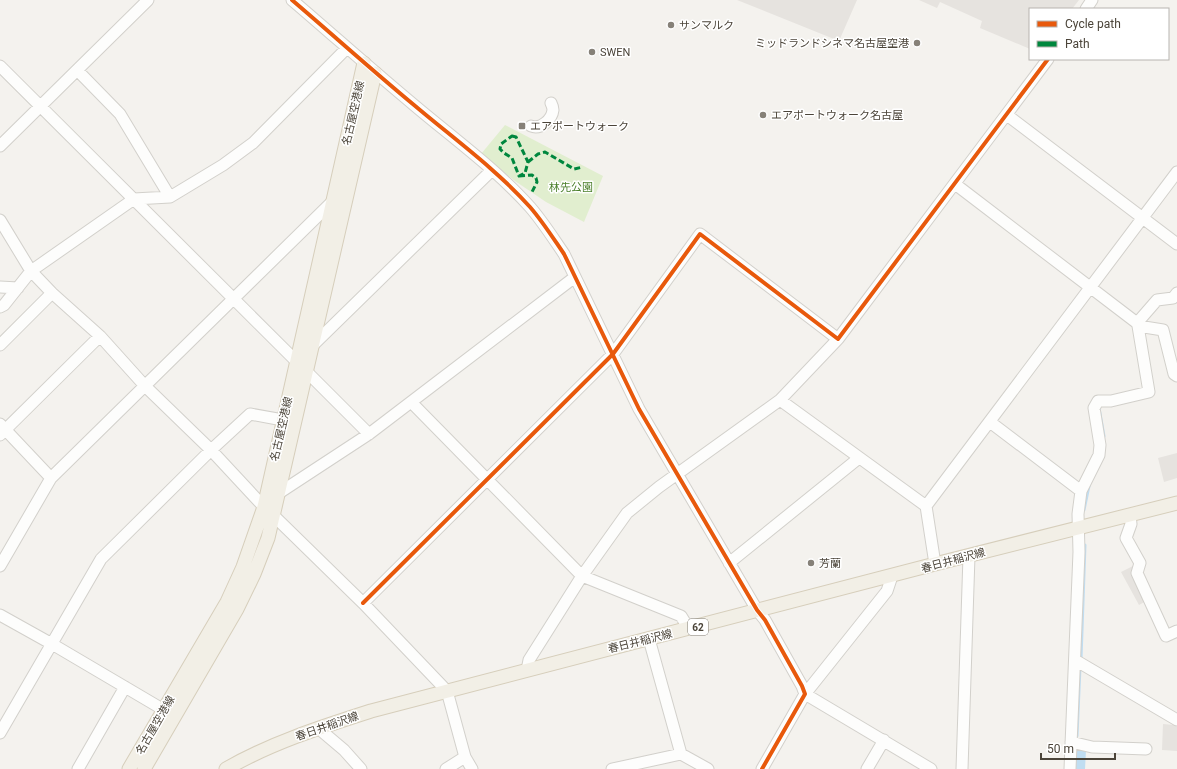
<svg xmlns="http://www.w3.org/2000/svg" width="1177" height="769" viewBox="0 0 1177 769" font-family="Roboto,'Noto Sans JP',sans-serif">
<style>
.green{fill:#e1eecf}
.parking{fill:#e6e3df}
.lines{fill:none;stroke-linecap:round;stroke-linejoin:round}
.stream{stroke:#c0ddf1;stroke-width:3}
.river{stroke:#c0ddf1;stroke-width:18}
.minor-casing{stroke:#d2d0cb;stroke-width:13}
.major-casing{stroke:#d6cebb;stroke-width:15}
.minor{stroke:#fdfdfc;stroke-width:11}
.major{stroke:#f2efe6;stroke-width:13}
.quiet{stroke:#00873e;stroke-width:3;stroke-dasharray:6 3;stroke-linecap:butt}
.cycleway-casing{stroke:#fff;stroke-width:6}
.cycleway{stroke:#e8590c;stroke-width:4}
.poi-dot{fill:#868178;stroke:#fff;stroke-width:1.5}
.labels{text-anchor:middle;stroke-width:3;stroke-linejoin:round;paint-order:stroke}
.shield{fill:#fff;stroke:#817c74;stroke-width:1}
.shield-label{font-size:10px;font-weight:bold;fill:#4b4439}
.poi-label{font-size:11px;fill:#4b4439;stroke:#fff;text-anchor:start}
.street-label{font-size:11px;fill:#4b4439;stroke:#fff}
.park-label{font-size:11px;fill:#4a7f2a;stroke:#fff}
</style>
<rect width="100%" height="100%" fill="#f4f2ee"/>
<!-- green -->
<path class="green" d="M 505,125 L 603,176 L 584,222 L 546,202 L 515,181 L 481,154 Z"/>
<!-- parking -->
<path class="parking" d="M 737,0 L 857,0 L 839,41 Z
M 919,0 L 1079,0 L 1072,9 L 1030,9 L 1030,49 L 980,28 L 982,21 L 940,2 L 937,8 Z
M 1177,453 L 1177,478 L 1164,482 L 1158,458 Z
M 1137,564 L 1148,600 L 1139,605 L 1121,572 Z
M 1163,724 L 1174,725 L 1177,727 L 1177,751 L 1162,750 Z"/>
<g class="lines">
<!-- stream -->
<path class="stream" d="M 1099,408 L 1104,436
M 1084,510 L 1089,486
M 1081,659 L 1085,545
M 1077,736 L 1080,667"/>
<!-- river -->
<path class="river" d="M 1076,769 L 1077,750"/>
<!-- minor casing -->
<g class="minor-casing">
<path id="minor" d="M 292,0 C 333,35 373,71 414,105 C 453,138 496,169 530,207 C 543,222 553,238 564,254 L 639,409 L 757,610 L 765,620 L 802,686 L 805,694 L 762,769
M 1086,9 L 1092,0
M 0,66 L 296,361
M 77,70 L 120,114 L 170,197
M 1007,115 L 1177,244
M 531,126 C 541,130 552,119 553,110 C 553,107 552,105 551,103
M 0,146 L 148,0
M 955,184 L 1137,323 L 1138,326 L 1149,392 L 1111,401 L 1098,401 L 1094,408 L 1100,445 L 1099,455 L 1081,491 L 1078,514 L 1079,552 L 1070,769
M 0,220 L 31,271 L 52,293 L 100,336 L 145,386 L 211,450 L 264,507
M 0,287 L 18,288
M 0,307 L 4,305 L 31,271 L 134,199 L 170,197 L 223,165 L 253,143 L 347,48
M 1137,323 L 1157,300 L 1173,298 L 1177,293
M 1138,326 L 1163,330 L 1174,374 L 1177,376
M 0,345 L 52,293
M 313,345 L 492,170
M 307,372 L 369,434
M 780,400 L 926,506
M 411,402 L 582,576 L 681,616 L 689,629
M 990,422 L 1081,491
M 0,424 L 51,478
M 0,435 L 100,336
M 279,493 L 369,434 L 575,277
M 1130,515 L 1131,524 L 1126,538 L 1140,563 L 1137,573 L 1166,636 L 1177,631
M 274,516 L 363,603 L 447,691 L 465,757 L 446,769
M 729,563 L 859,458
M 935,564 L 926,506 L 1177,172
M 0,566 L 51,478 L 333,201
M 892,576 L 887,591 L 805,694 L 931,769
M 363,603 L 613,354 L 700,234 L 838,339 L 1048,59
M 0,615 L 52,644 L 164,710
M 649,639 L 681,754
M 1075,660 L 1177,720
M 527,670 L 529,660 L 582,576 L 627,513 L 659,487 L 780,400 L 838,339
M 318,728 L 344,750 L 361,769
M 0,733 L 101,559 L 211,450 L 250,414 L 283,420
M 1071,742 L 1092,747 L 1146,749
M 465,757 L 472,769
M 78,769 L 125,687
M 612,769 L 681,754 L 708,769
M 867,769 L 884,740
M 962,769 L 969,556"/>
</g>
<!-- major casing -->
<g class="major-casing">
<path id="major" d="M 129,769 L 227,602 L 243,567 L 264,507 L 364,63
M 144,769 L 237,609 L 254,574 L 268,538 L 375,73
M 226,769 C 271,743 321,727 371,711 L 935,564 L 1177,503"/>
</g>
<!-- minor -->
<use href="#minor" class="minor"/>
<!-- major -->
<use href="#major" class="major"/>
<!-- quiet -->
<path class="quiet" d="M 512,136 L 516,137 L 528,162 L 525,173 L 519,176 L 512,158 L 504,153 L 500,149 L 501,144 Z
M 528,162 L 538,154 L 545,152 L 574,169 L 583,167
M 519,176 L 532,175 L 536,178 L 537,182 L 532,192"/>
<!-- cycleway casing -->
<g class="cycleway-casing">
<path id="cycleway" d="M 292,0 C 333,35 373,71 414,105 C 453,138 496,169 530,207 C 543,222 553,238 564,254 L 639,409 L 757,610 L 765,620 L 802,686 L 805,694 L 762,769
M 363,603 L 613,354 L 700,234 L 838,339 L 1048,59"/>
</g>
<!-- cycleway -->
<use href="#cycleway" class="cycleway"/>
</g>
<!-- markers -->
<g class="poi-dot">
<circle cx="671" cy="25" r="4"/>
<circle cx="917" cy="43" r="4"/>
<circle cx="592" cy="52" r="4"/>
<circle cx="763" cy="115" r="4"/>
<rect x="518" y="122" width="8" height="8" rx="2"/>
<circle cx="811" cy="563" r="4"/>
</g>
<g class="labels">
<!-- shield labels -->
<rect class="shield" x="688" y="619" width="20" height="16" rx="3"/>
<g class="shield-label">
<text x="698" y="631">62</text>
</g>
<!-- poi labels -->
<g class="poi-label">
<text x="679" y="29">サンマルク</text>
<text x="909" y="47" text-anchor="end">ミッドランドシネマ名古屋空港</text>
<text x="600" y="56">SWEN</text>
<text x="771" y="119">エアポートウォーク名古屋</text>
<text x="530" y="130">エアポートウォーク</text>
<text x="819" y="567">芳蘭</text>
</g>
<!-- street labels -->
<g class="street-label">
<text transform="translate(353 113) rotate(-77)" y="4">名古屋空港線</text>
<text transform="translate(281 429) rotate(-77)" y="4">名古屋空港線</text>
<text transform="translate(953 560) rotate(-15)" y="4">春日井稲沢線</text>
<text transform="translate(640 641) rotate(-14)" y="4">春日井稲沢線</text>
<text transform="translate(155 725) rotate(-60)" y="4">名古屋空港線</text>
<text transform="translate(327 726) rotate(-19)" y="4">春日井稲沢線</text>
</g>
<!-- park labels -->
<g class="park-label">
<text x="571" y="191">林先公園</text>
</g>
</g>
<!-- legend -->
<rect x="1029" y="8" width="140" height="52" fill="#ffffff" stroke="#b7b4b0"/>
<rect x="1037" y="21" width="20" height="6" fill="#e8590c" stroke="#b7b4b0"/>
<text x="1065" y="28" font-size="12" fill="#4b4439">Cycle path</text>
<rect x="1037" y="41" width="20" height="6" fill="#00873e" stroke="#b7b4b0"/>
<text x="1065" y="48" font-size="12" fill="#4b4439">Path</text>
<!-- scale -->
<path d="M1041 753v6h74v-6" fill="none" stroke="#4b4439" stroke-width="2"/>
<text x="1047" y="753" font-size="12" fill="#4b4439" stroke="#ffffff" stroke-width="3" paint-order="stroke">50 m</text>
</svg>
